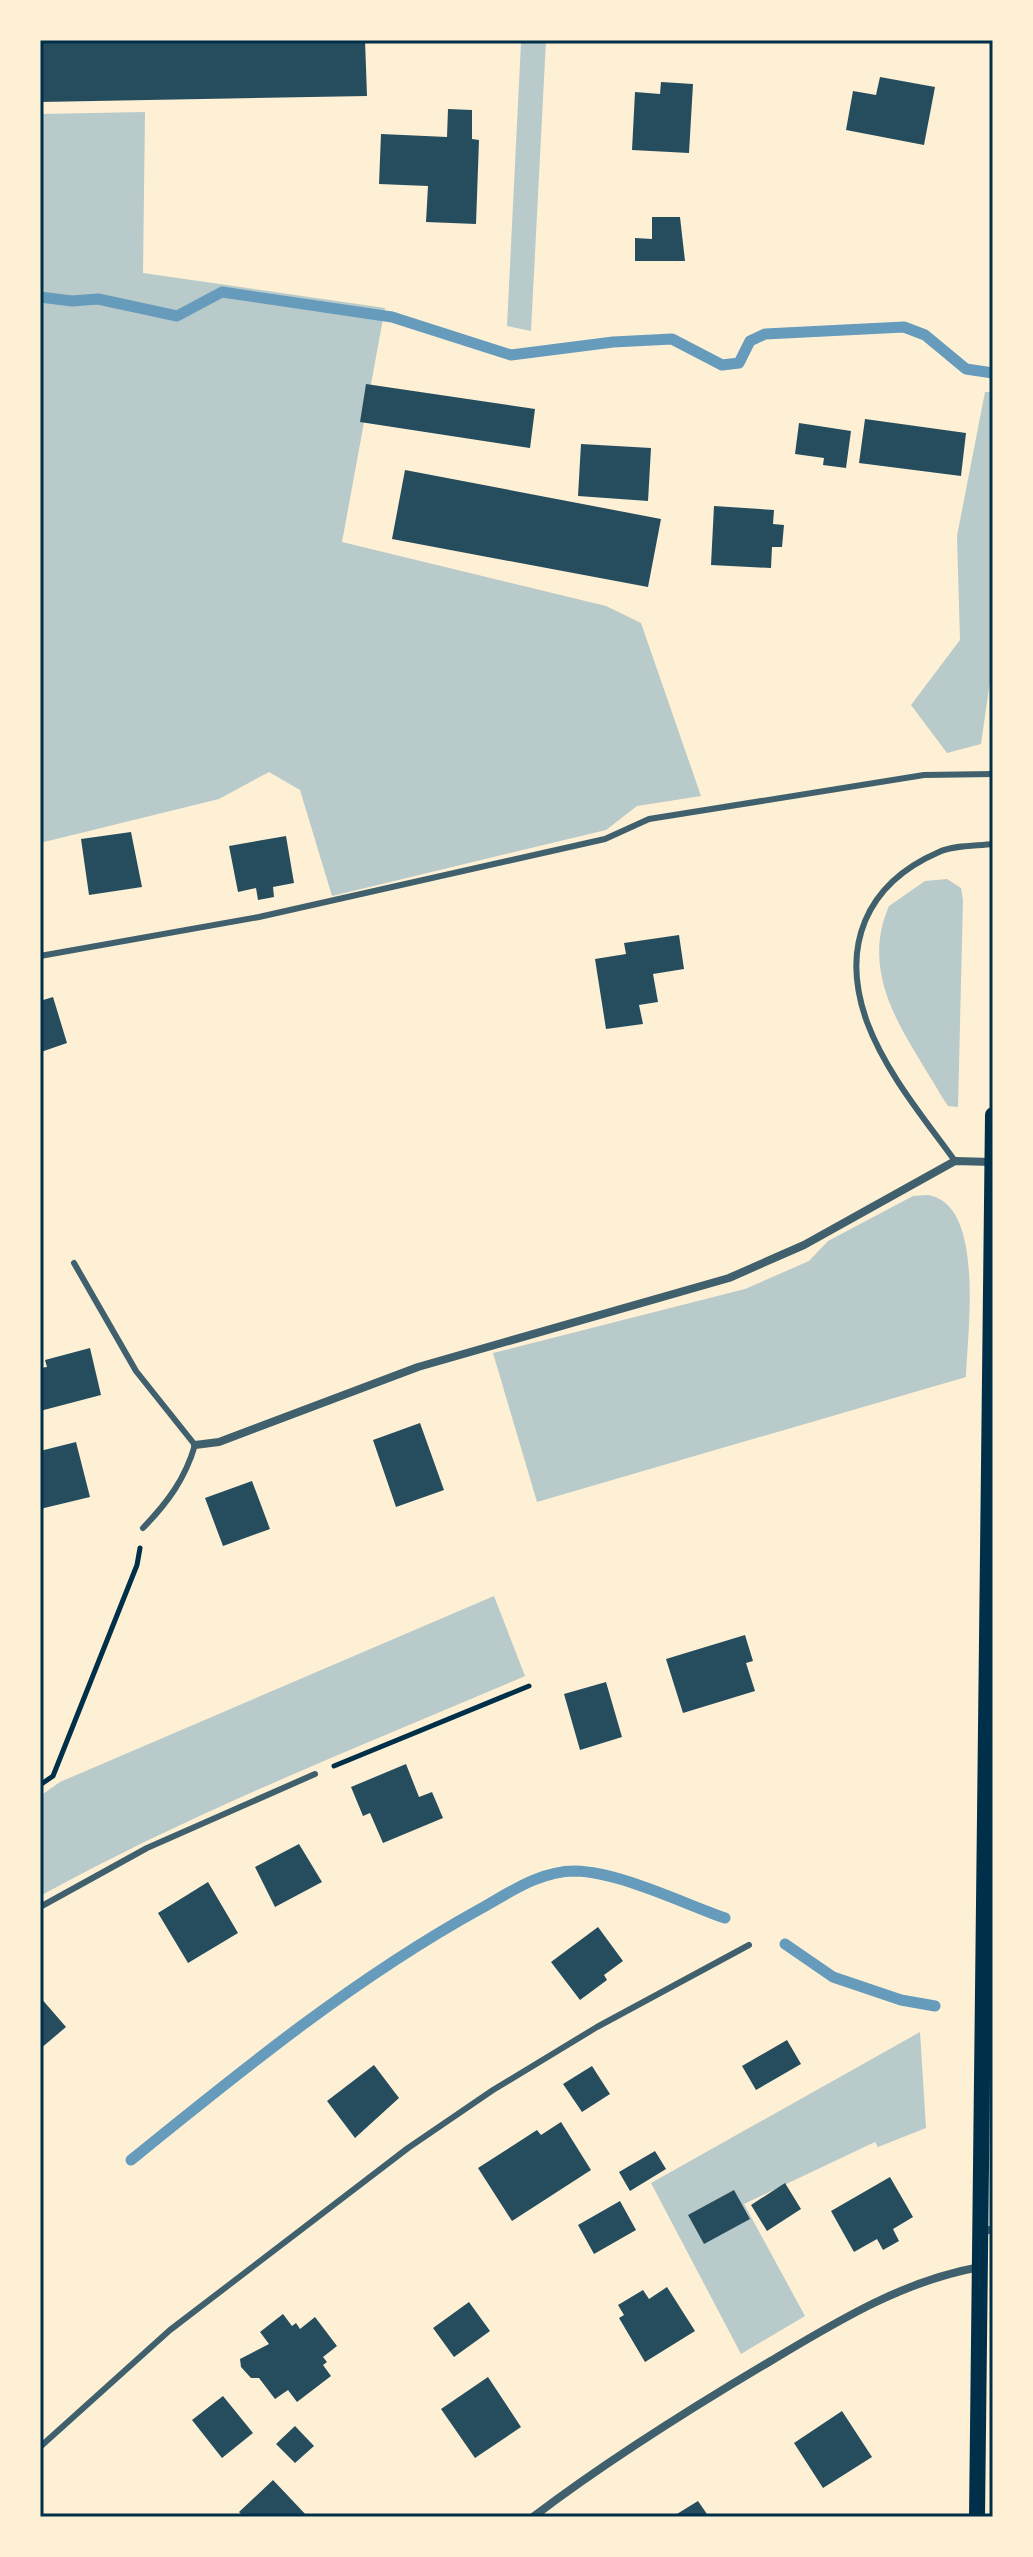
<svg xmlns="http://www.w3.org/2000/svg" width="1033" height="2557" viewBox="0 0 1033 2557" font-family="'Playfair Display',serif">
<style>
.green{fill:#b9caca}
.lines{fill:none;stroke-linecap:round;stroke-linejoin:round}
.stream{stroke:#669bbc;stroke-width:11}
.building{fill:#264d5e}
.path{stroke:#003049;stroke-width:5}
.service{stroke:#3f606c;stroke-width:6}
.minor{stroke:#3f606c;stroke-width:8}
.secondary{stroke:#003049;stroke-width:16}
.neatline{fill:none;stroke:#003049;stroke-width:3}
</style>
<rect width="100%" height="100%" fill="#fdf0d5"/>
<!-- green -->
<path class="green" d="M 524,40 L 546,40 L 531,331 L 507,326 L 521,43 Z
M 145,112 L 143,273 L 385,308 L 342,542 L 606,606 L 641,623 L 701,796 L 637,806 L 606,830 L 332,896 L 300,790 L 269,772 L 219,799 L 40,843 L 40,114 Z
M 985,392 L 993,392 L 993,660 L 981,744 L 947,753 L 911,705 L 960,640 L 957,536 Z
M 947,879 L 961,888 L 963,900 L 958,1107 L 948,1106 L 942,1097 C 907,1036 858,978 889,906 L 925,881 Z
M 913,1196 C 919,1196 927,1194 932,1196 C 985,1210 967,1336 966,1377 L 537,1502 L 493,1353 L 745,1289 L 809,1261 L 828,1241 Z
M 494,1596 L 525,1676 C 362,1746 196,1810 40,1896 L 40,1796 L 60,1782 Z
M 920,2032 L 926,2128 L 878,2147 L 875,2142 L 744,2204 L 805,2316 L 741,2354 L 651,2183 Z"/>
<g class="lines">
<!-- stream -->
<path class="stream" d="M 40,297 L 72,301 L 98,299 L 177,316 L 222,292 L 392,317 L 511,355 L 613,342 L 672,339 L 722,365 L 739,363 L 750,341 L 765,334 L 904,327 L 925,335 L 966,369 L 993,373
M 785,1944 L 833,1977 L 901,2000 L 935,2006
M 131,2160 C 242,2070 355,1978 480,1909 C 509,1893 539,1871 575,1871 C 620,1872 682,1903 725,1918"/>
</g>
<!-- building -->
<path class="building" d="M 40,40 L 365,40 L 367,96 L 40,102 Z
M 880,77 L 935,87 L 924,145 L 846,130 L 853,91 L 876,95 Z
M 661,82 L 693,84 L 689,153 L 632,150 L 635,92 L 660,94 Z
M 448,109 L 472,110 L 472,139 L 479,140 L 476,224 L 426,222 L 428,186 L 379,184 L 381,134 L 447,137 Z
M 652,217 L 680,217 L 685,261 L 635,261 L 635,238 L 652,239 Z
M 366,384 L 535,409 L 530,448 L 360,422 Z
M 865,419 L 966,433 L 961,476 L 859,463 Z
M 799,423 L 851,431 L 846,468 L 823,465 L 824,458 L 795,454 Z
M 581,444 L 651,448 L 648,501 L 578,496 Z
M 405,470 L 661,519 L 648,587 L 392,539 Z
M 714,506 L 774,510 L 773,524 L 784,525 L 782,547 L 772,547 L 771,568 L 711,565 Z
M 131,832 L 142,887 L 89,895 L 81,839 Z
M 286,836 L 294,883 L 273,887 L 274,897 L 258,900 L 256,888 L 238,892 L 229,846 Z
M 679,935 L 684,969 L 653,974 L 658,1002 L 639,1005 L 643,1024 L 606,1029 L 595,959 L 626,954 L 624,943 Z
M 53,997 L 67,1043 L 41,1052 L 40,1001 Z
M 90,1348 L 101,1395 L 40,1411 L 40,1368 L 47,1367 L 45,1360 Z
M 420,1423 L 444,1490 L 396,1507 L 373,1440 Z
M 76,1442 L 90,1497 L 40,1509 L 40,1451 Z
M 252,1481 L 270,1529 L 223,1546 L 205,1498 Z
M 745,1635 L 753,1661 L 746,1663 L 755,1691 L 683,1713 L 666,1659 Z
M 606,1682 L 622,1737 L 580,1750 L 564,1694 Z
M 406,1764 L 419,1797 L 432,1792 L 443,1818 L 383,1843 L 370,1813 L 363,1816 L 351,1787 Z
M 299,1844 L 322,1882 L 275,1907 L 255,1867 Z
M 208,1882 L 238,1933 L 188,1963 L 158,1913 Z
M 598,1927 L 623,1961 L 604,1975 L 607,1980 L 580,2000 L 551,1962 Z
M 40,1997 L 66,2027 L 40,2049 Z
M 787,2040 L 801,2064 L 756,2090 L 742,2066 Z
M 374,2065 L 399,2098 L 355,2138 L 327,2101 Z
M 592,2066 L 610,2094 L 582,2112 L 563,2084 Z
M 561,2122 L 591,2170 L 512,2221 L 478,2168 L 537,2130 L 541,2135 Z
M 655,2151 L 666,2169 L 630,2191 L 619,2172 Z
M 890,2177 L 913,2217 L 893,2229 L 899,2241 L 883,2250 L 877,2239 L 854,2252 L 831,2211 Z
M 785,2183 L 801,2209 L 767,2231 L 751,2205 Z
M 734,2190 L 750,2219 L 704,2244 L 688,2215 Z
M 620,2201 L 636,2230 L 594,2254 L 578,2225 Z
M 667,2287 L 695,2331 L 645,2362 L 619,2318 L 624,2315 L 618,2305 L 643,2290 L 649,2299 Z
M 469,2302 L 490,2331 L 454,2357 L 433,2328 Z
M 283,2314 L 292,2326 L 296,2323 L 300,2329 L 315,2317 L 337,2346 L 323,2357 L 327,2362 L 323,2365 L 331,2376 L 297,2402 L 288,2390 L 275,2399 L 259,2378 L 251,2378 L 241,2367 L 240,2359 L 269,2344 L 260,2332 Z
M 488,2377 L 521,2427 L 475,2458 L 441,2409 Z
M 223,2396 L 253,2433 L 222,2458 L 192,2420 Z
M 842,2411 L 872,2457 L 823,2488 L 794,2443 Z
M 295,2426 L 314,2446 L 295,2463 L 276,2444 Z
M 273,2480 L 308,2517 L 244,2517 L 239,2512 Z
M 698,2501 L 709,2517 L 672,2517 Z"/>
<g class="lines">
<!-- path -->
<path class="path" d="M 334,1766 L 529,1686
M 40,1785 L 53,1776 L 137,1565 L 140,1548"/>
<!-- service -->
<path class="service" d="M 40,956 L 259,917 L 605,839 L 649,819 L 924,775 L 993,774
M 955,1161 C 924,1118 886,1073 867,1022 C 840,947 865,884 939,852 C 954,845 976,846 993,844
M 74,1263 L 136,1371 L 195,1445 C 185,1479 168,1502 143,1528
M 40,1907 L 147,1848 L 315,1774
M 40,2447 L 170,2330 L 408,2148 L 493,2090 L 597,2027 L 749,1945"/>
<!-- minor -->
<path class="minor" d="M 195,1445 L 219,1442 L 418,1367 L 729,1278 L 804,1245 L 955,1161 L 992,1162
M 980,2230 L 993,2230
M 533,2517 C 608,2460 688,2410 769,2362 C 836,2322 902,2281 980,2267"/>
<!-- secondary -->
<path class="secondary" d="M 977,2517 L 993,1115"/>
</g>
<!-- border -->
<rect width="1033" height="2557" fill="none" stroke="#fdf0d5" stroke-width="84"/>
<rect x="42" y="42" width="949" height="2473" class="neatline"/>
</svg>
